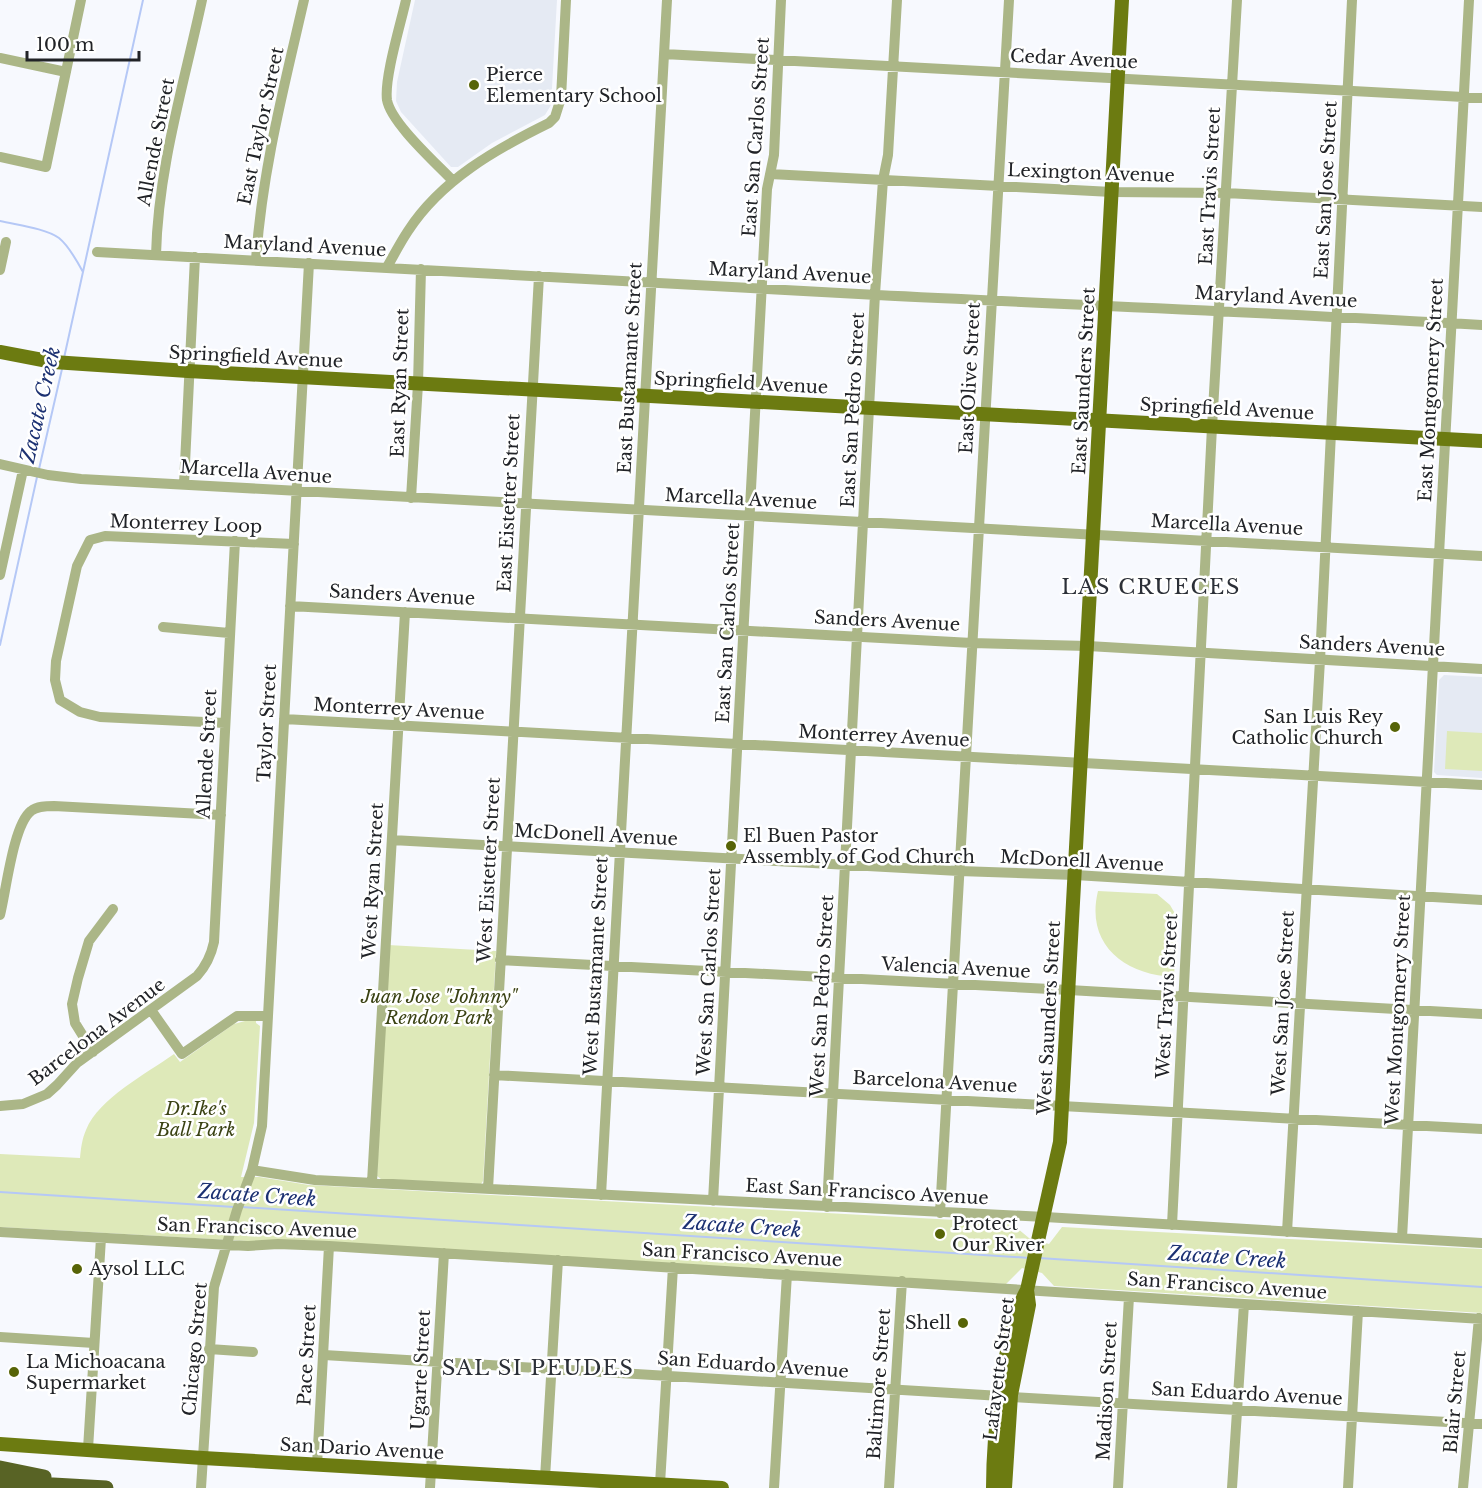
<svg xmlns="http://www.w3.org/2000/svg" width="1482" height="1488" viewBox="0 0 1482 1488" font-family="'Libre Baskerville',serif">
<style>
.built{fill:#e5eaf3}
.green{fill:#dee9b9}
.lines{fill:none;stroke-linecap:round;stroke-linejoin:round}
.stream{stroke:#b5c8f6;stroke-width:2}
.minor{stroke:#abb687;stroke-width:10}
.major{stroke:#6c7b11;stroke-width:14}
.highway{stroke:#586325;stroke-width:15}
.poi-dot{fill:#576407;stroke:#fff;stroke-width:2}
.labels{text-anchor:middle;stroke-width:5;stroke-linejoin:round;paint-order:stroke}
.street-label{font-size:18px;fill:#212327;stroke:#fff}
.poi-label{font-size:18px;fill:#212327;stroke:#fff;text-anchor:start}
.park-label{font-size:18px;font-style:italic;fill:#3a4213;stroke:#fff}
.water-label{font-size:20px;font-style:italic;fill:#1c3172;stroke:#fff}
.quarter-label{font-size:21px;letter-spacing:1.5px;fill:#2c3038;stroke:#fff}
</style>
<rect width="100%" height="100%" fill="#f7f9fe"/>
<!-- built -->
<path class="built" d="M 415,0 L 557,0 L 551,105 L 545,115 L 492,143 L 458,167 L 451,167 L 401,112 L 396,101 L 397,82 Z
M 1444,675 L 1482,677 L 1482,778 L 1437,775 L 1434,772 L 1439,680 Z"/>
<!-- green -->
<path class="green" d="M 1447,731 L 1482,733 L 1482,771 L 1445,769 Z
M 1098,891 L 1157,894 L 1170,905 L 1177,917 L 1174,977 C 1124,975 1085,944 1098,891 Z
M 388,945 L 496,951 L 483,1181 L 481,1184 L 381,1179 L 377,1176 Z
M 245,1021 L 256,1021 L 256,1023 L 260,1026 L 254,1123 L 241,1177 L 259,1177 L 309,1185 L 1011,1223 L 1029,1238 L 1049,1244 L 1062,1227 L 1482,1249 L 1482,1313 L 1054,1286 L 1042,1273 L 1022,1268 L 1006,1284 L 0,1227 L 0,1154 L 80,1158 C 81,1148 82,1139 86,1130 C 99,1098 146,1074 174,1054 L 180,1062 L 234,1024 Z"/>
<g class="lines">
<!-- stream -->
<path class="stream" d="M 0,221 C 16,225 45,228 59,238 C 69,246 77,261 83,272
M 64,358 L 143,0
M 39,469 L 62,369
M 0,645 L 37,477
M 0,1192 L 234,1207
M 242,1207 L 1030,1258
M 1039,1258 L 1482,1287"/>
<!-- minor -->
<path class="minor" d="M 406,0 C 401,23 384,78 387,100 C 391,123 436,163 453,181
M 664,54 L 1482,98
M 0,58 L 66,72
M 0,157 L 46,167 L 81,0
M 770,174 L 1112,192 L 1226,193 L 1482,207
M 97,252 C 357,266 617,281 877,295 C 1078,305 1280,313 1482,325
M 156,255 C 158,168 184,84 202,0
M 256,260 C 262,171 284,87 304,0
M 387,267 C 394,255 400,243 408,231 C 441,180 496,149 549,123 L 555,117 L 561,98 L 566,0
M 0,270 L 6,242
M 0,464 L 48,475 L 81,479 L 1482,556
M 184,484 L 195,257
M 411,498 L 418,384 L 421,269
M 0,575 L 23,470
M 290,606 L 972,643 L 1088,646 L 1482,669
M 163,627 L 229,633
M 284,719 L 1482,785
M 225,723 L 100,717 L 80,712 L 60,700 L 55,680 L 56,661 L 77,566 L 90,540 L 105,536 L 294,544
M 392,840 L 959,871 L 1075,875 L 1482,900
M 0,915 C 6,892 13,825 31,811 C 37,806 46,806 54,806 L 221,815
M 500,960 L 1069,990 L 1482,1014
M 151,1010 L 182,1054 L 237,1016 L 267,1016
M 93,1052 L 75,1023 L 72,1004 L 78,978 L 89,941 L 113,909
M 494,1075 L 1482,1129
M 0,1106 L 23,1104 L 47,1094 L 57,1085 L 77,1063 L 197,976 C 206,966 211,956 214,942 L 235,541
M 252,1170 L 315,1180 L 1045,1217 L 1482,1243
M 372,1182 L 405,612
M 488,1189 L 539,276
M 601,1195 L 667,0
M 713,1201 L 767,189 L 774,155 L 781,0
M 827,1207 L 875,294 L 883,180 L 888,155 L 897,0
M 940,1213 L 1009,0
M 1172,1225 L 1212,427 L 1237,0
M 0,1232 L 248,1246 L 278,1244 L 329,1246 L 1482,1319
M 1287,1232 L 1320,660 L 1352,0
M 1402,1238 L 1469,0
M 0,1337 L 94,1343
M 209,1349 L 253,1352
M 324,1355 L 1001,1396
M 1011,1397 L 1482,1424
M 88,1449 L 101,1238
M 317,1465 L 329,1246
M 545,1478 L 558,1260
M 660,1484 L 673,1267
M 201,1488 L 214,1287 L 237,1210 L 252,1170 L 262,1126 L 309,263
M 430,1488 L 444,1253
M 774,1488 L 787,1274
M 889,1488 L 902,1281
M 1118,1488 L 1129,1297
M 1232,1488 L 1244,1304
M 1348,1488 L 1358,1311
M 1463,1488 L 1479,1318"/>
<!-- major -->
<path class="major" d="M 0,352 L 53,362 L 188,371 L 1482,441
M 0,1444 L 203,1458 L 722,1488
M 993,1488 C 993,1438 1003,1332 1027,1290 L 1060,1142 L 1122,0
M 1005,1488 L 1011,1395 L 1029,1305 L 1027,1290"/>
<!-- highway -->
<path class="highway" d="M 0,1468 L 44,1477
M 0,1482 L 106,1488"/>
</g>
<!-- markers -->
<g class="poi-dot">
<circle cx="474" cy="85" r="6"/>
<circle cx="1395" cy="727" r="6"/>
<circle cx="731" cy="846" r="6"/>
<circle cx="940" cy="1234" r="6"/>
<circle cx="77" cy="1269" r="6"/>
<circle cx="963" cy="1323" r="6"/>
<circle cx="14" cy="1372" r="6"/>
</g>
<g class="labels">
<!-- street labels -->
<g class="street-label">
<text transform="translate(1074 59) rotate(3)" y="6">Cedar Avenue</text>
<text transform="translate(261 126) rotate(-78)" y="6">East Taylor Street</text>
<text transform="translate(756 137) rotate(-86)" y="6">East San Carlos Street</text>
<text transform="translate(156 142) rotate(-79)" y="6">Allende Street</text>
<text transform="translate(1091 173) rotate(2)" y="6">Lexington Avenue</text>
<text transform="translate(1210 186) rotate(-87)" y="6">East Travis Street</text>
<text transform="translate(1326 190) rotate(-87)" y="6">East San Jose Street</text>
<text transform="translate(305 246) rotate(3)" y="6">Maryland Avenue</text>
<text transform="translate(790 273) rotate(3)" y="6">Maryland Avenue</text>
<text transform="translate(1276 297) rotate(3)" y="6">Maryland Avenue</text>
<text transform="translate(256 357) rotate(3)" y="6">Springfield Avenue</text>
<text transform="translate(630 368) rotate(-87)" y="6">East Bustamante Street</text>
<text transform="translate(970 378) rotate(-87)" y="6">East Olive Street</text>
<text transform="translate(1084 381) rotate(-87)" y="6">East Saunders Street</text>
<text transform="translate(400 383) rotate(-88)" y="6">East Ryan Street</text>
<text transform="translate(741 383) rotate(3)" y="6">Springfield Avenue</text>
<text transform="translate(1431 390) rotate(-87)" y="6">East Montgomery Street</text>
<text transform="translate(1227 409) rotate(3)" y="6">Springfield Avenue</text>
<text transform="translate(853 410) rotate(-87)" y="6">East San Pedro Street</text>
<text transform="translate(256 472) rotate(4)" y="6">Marcella Avenue</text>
<text transform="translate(741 499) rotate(3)" y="6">Marcella Avenue</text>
<text transform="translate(509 503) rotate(-87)" y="6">East Eistetter Street</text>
<text transform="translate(186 524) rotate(2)" y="6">Monterrey Loop</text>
<text transform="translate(1227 525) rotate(3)" y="6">Marcella Avenue</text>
<text transform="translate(402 595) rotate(3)" y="6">Sanders Avenue</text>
<text transform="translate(887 621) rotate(3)" y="6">Sanders Avenue</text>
<text transform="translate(728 623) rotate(-87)" y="6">East San Carlos Street</text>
<text transform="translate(1372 646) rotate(3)" y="6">Sanders Avenue</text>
<text transform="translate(399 709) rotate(3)" y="6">Monterrey Avenue</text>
<text transform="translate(267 723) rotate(-87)" y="6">Taylor Street</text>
<text transform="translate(884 736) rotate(3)" y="6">Monterrey Avenue</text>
<text transform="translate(207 754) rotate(-87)" y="6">Allende Street</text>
<text transform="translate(596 835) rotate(3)" y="6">McDonell Avenue</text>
<text transform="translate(1082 861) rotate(3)" y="6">McDonell Avenue</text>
<text transform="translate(489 870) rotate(-87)" y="6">West Eistetter Street</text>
<text transform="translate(373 881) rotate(-87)" y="6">West Ryan Street</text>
<text transform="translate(596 966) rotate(-87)" y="6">West Bustamante Street</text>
<text transform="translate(956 968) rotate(3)" y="6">Valencia Avenue</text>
<text transform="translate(709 972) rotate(-87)" y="6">West San Carlos Street</text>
<text transform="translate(822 996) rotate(-87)" y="6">West San Pedro Street</text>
<text transform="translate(1167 996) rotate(-87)" y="6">West Travis Street</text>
<text transform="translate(1283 1003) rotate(-87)" y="6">West San Jose Street</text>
<text transform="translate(1398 1010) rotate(-87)" y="6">West Montgomery Street</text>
<text transform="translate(1049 1018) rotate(-87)" y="6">West Saunders Street</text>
<text transform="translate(97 1032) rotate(-37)" y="6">Barcelona Avenue</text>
<text transform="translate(935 1082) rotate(3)" y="6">Barcelona Avenue</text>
<text transform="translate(867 1192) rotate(3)" y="6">East San Francisco Avenue</text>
<text transform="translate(257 1228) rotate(2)" y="6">San Francisco Avenue</text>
<text transform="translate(742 1255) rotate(3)" y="6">San Francisco Avenue</text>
<text transform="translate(1227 1286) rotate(4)" y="6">San Francisco Avenue</text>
<text transform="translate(195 1349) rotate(-85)" y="6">Chicago Street</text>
<text transform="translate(307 1355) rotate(-87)" y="6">Pace Street</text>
<text transform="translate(753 1365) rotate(4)" y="6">San Eduardo Avenue</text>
<text transform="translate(999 1369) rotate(-83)" y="6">Lafayette Street</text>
<text transform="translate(421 1370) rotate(-87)" y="6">Ugarte Street</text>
<text transform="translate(879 1384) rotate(-86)" y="6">Baltimore Street</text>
<text transform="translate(1107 1391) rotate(-87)" y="6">Madison Street</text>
<text transform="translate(1247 1394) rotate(3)" y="6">San Eduardo Avenue</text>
<text transform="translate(1455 1402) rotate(-85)" y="6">Blair Street</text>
<text transform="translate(362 1449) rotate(3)" y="6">San Dario Avenue</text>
</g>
<!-- poi labels -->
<g class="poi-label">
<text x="486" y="81">Pierce<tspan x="486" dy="21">Elementary School</tspan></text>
<text x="1383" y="723" text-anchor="end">San Luis Rey<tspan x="1383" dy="21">Catholic Church</tspan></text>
<text x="743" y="842">El Buen Pastor<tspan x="743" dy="21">Assembly of God Church</tspan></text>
<text x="952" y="1230">Protect<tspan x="952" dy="21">Our River</tspan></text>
<text x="89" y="1275">Aysol LLC</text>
<text x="951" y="1329" text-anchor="end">Shell</text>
<text x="26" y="1368">La Michoacana<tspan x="26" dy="21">Supermarket</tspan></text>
</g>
<!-- park labels -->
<g class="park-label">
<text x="439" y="1003">Juan Jose "Johnny"<tspan x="439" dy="21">Rendon Park</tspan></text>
<text x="196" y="1115">Dr.Ike's<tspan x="196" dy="21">Ball Park</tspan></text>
</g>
<!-- water labels -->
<g class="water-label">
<text transform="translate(40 405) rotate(-77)" y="7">Zacate Creek</text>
<text transform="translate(257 1195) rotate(4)" y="7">Zacate Creek</text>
<text transform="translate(742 1226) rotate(4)" y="7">Zacate Creek</text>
<text transform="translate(1227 1257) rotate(4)" y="7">Zacate Creek</text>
</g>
<!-- quarter labels -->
<g class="quarter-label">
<text x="1151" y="594">LAS CRUECES</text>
<text x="538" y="1375">SAL SI PEUDES</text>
</g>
</g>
<!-- scale -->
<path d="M27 51v9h112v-9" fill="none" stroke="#212327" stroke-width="3"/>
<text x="36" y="51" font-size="18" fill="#212327" stroke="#ffffff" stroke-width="4.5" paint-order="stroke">100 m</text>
</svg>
